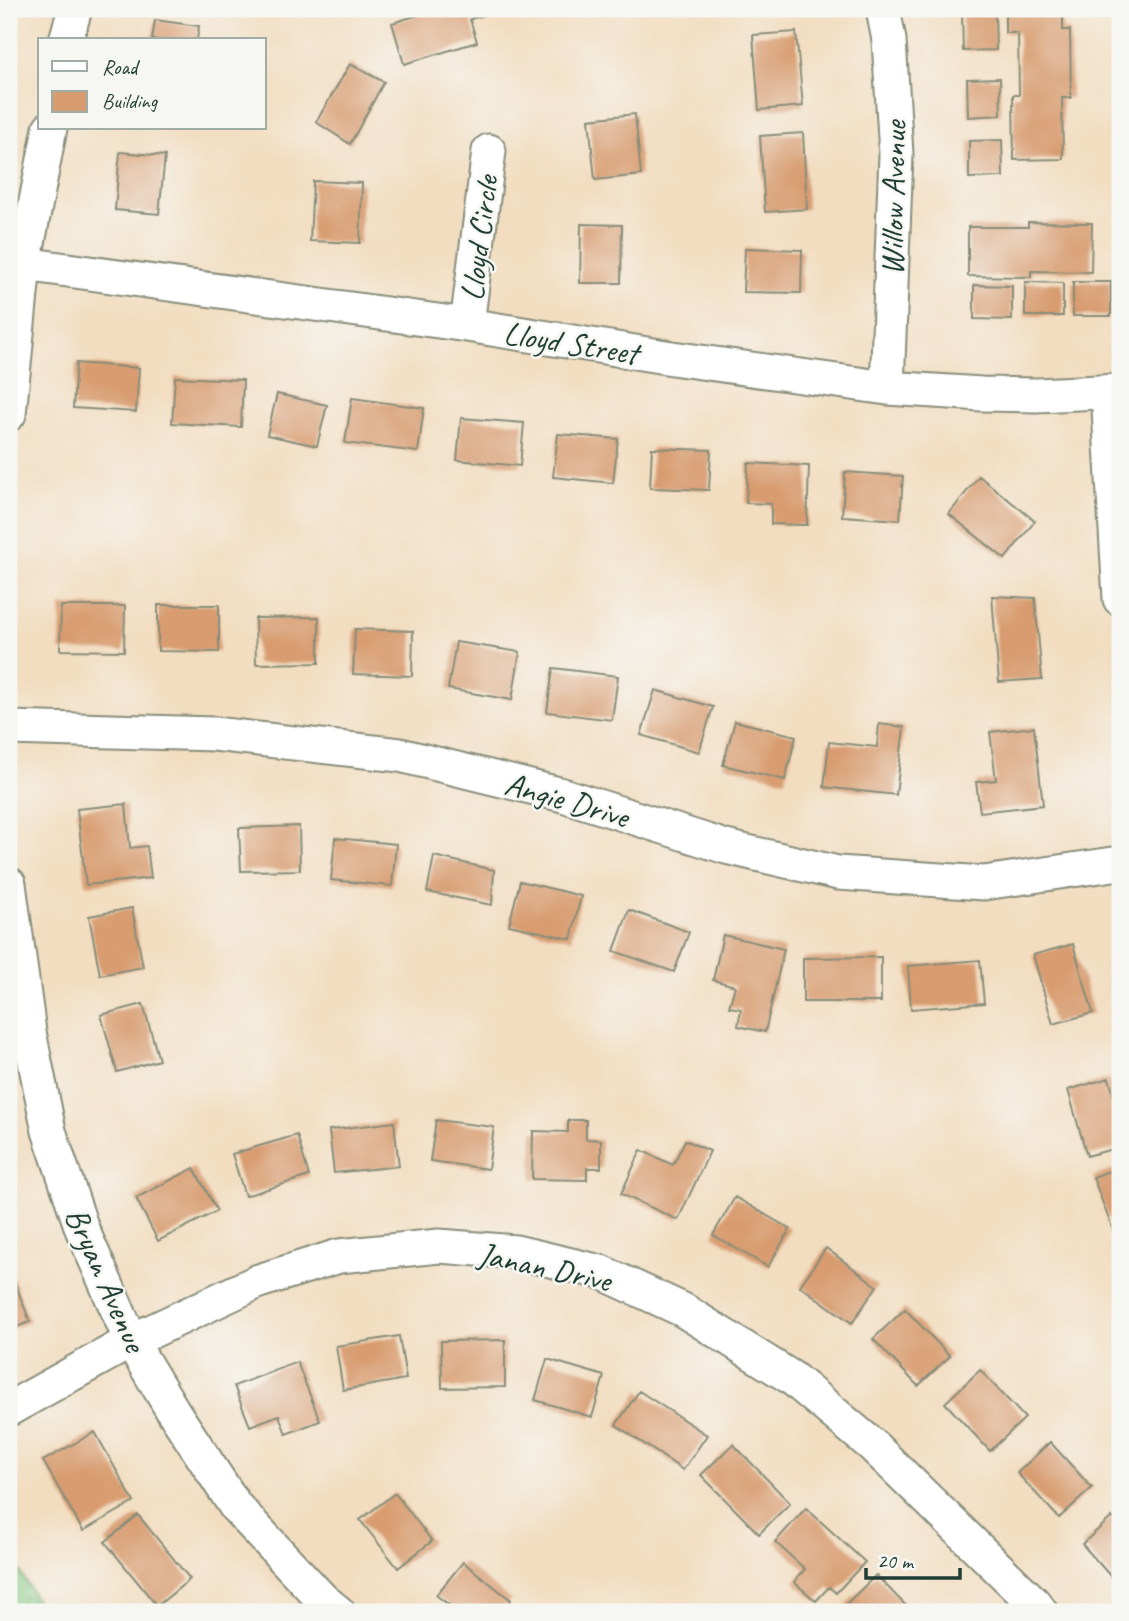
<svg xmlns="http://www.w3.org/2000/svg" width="1129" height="1621" viewBox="0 0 1129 1621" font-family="Caveat,sans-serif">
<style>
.park{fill:url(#park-crowns);stroke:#54845b;stroke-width:2}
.building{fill:#d89c70}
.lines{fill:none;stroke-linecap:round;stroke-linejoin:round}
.street-casing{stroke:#888d7a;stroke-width:37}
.street{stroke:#fff;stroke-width:33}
.labels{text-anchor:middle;stroke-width:5;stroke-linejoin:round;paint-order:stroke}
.street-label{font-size:33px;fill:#1f3d34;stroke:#f6f6f2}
</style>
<defs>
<pattern id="park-crowns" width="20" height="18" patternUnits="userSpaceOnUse" patternTransform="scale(1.75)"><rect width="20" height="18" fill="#89ca82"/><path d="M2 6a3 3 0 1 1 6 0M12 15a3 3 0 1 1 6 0" fill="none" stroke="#6fa56b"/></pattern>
</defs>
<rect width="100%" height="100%" fill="#f6f6f2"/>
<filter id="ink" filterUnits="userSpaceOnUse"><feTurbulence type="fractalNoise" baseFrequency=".0143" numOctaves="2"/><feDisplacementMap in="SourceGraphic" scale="14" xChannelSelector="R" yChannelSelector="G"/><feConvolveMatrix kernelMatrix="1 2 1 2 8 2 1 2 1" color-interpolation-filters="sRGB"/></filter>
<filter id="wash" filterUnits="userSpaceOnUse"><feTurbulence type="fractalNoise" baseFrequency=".00686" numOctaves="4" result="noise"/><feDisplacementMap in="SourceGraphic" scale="28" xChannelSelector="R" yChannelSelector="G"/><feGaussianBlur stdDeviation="1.57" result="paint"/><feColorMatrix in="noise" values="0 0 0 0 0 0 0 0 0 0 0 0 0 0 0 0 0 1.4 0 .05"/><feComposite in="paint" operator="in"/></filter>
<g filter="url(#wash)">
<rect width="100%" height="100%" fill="#f2ddc0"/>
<!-- park -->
<path class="park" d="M 9,1553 L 43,1612 L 9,1612 Z"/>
<g id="blocks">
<!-- building -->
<path class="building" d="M 439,9 L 486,9 L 488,14 L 470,19 L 477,42 L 404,64 L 392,23 Z
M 1005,9 L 1063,9 L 1063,30 L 1070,30 L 1071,98 L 1062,98 L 1063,159 L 1014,160 L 1013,95 L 1019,95 L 1018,33 L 1005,33 Z
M 995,12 L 996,50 L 963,51 L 962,13 Z
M 155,20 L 199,26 L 197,40 L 152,40 Z
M 796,32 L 803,106 L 759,110 L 753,35 Z
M 350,64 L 384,82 L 350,144 L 316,122 Z
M 1000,78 L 1001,115 L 968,117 L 967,79 Z
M 635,114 L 641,175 L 595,180 L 589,119 Z
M 803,133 L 807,209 L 765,212 L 760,136 Z
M 1002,140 L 1003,177 L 969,178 L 969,141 Z
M 120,152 L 165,156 L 159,214 L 115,210 Z
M 313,181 L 362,183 L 360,243 L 310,241 Z
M 1028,222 L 1092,223 L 1091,272 L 1031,271 L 1031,277 L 968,276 L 968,227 L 1028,227 Z
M 581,224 L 622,225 L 621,283 L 580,283 Z
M 745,248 L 802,250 L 801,293 L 743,292 Z
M 1025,282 L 1063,283 L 1063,316 L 1025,316 Z
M 1073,282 L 1111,282 L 1111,316 L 1073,316 Z
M 974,285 L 1012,286 L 1012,320 L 974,319 Z
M 76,363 L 139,368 L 136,412 L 73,408 Z
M 175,377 L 243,380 L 241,427 L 172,423 Z
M 277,394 L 327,405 L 317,446 L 267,435 Z
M 352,398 L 424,408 L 418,452 L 345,443 Z
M 461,418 L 524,423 L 520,466 L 457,460 Z
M 558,434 L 618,439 L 613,483 L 553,477 Z
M 652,448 L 711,450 L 709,490 L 650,488 Z
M 748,463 L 809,466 L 807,525 L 771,524 L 771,504 L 746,503 Z
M 845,472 L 903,476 L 900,520 L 842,516 Z
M 979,476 L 1035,521 L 1005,559 L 949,514 Z
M 992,596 L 1035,598 L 1042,679 L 999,682 Z
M 158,605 L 219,605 L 219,652 L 158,651 Z
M 61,606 L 125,606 L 124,651 L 60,650 Z
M 319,617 L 319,663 L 256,664 L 255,618 Z
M 355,629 L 413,631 L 412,676 L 353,674 Z
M 456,642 L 520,652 L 512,700 L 448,689 Z
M 553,668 L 618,676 L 612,720 L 547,712 Z
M 655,690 L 713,707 L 699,752 L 641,735 Z
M 735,721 L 796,736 L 785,780 L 723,765 Z
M 879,724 L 904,727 L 896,795 L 824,787 L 829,742 L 877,747 Z
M 1034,727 L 1043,805 L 980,812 L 976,782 L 996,780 L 990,732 Z
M 126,804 L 130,848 L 147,846 L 151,878 L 86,885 L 77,809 Z
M 299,826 L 300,870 L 241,871 L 239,828 Z
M 335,838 L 396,844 L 392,886 L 331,880 Z
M 434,856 L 494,870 L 492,905 L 427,892 Z
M 520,881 L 581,896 L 571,939 L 509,925 Z
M 132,908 L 143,967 L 100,975 L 89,916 Z
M 629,910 L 689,932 L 674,972 L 614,951 Z
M 723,935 L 784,949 L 765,1032 L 738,1026 L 741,1009 L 729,1007 L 735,986 L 713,980 Z
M 1073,944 L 1093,1013 L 1053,1024 L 1033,955 Z
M 881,957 L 881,1002 L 803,1002 L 803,958 Z
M 980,960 L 984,1003 L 911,1009 L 908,966 Z
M 143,1004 L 159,1060 L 117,1072 L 101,1015 Z
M 1109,1078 L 1120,1117 L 1120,1147 L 1087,1156 L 1068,1090 Z
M 436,1120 L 494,1127 L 488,1169 L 430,1161 Z
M 568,1120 L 586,1120 L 586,1139 L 601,1140 L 601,1168 L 587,1168 L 587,1180 L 532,1179 L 533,1131 L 568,1132 Z
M 394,1122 L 399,1166 L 334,1173 L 329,1130 Z
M 297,1135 L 309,1176 L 245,1196 L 232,1154 Z
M 685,1140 L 710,1151 L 678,1220 L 621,1194 L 641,1150 L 673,1165 Z
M 1120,1167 L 1120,1249 L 1093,1177 Z
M 194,1168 L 217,1211 L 158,1241 L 136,1198 Z
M 735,1197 L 790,1229 L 768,1267 L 713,1235 Z
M 826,1248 L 877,1286 L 852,1323 L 800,1286 Z
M 9,1267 L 30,1322 L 9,1330 Z
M 905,1309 L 950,1356 L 918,1386 L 873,1339 Z
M 399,1336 L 406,1379 L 343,1390 L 336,1346 Z
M 505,1340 L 505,1387 L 442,1388 L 441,1341 Z
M 547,1359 L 604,1376 L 592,1417 L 535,1400 Z
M 297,1362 L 320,1421 L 286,1434 L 279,1415 L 250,1426 L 234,1386 Z
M 980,1370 L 1025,1418 L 990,1451 L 945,1403 Z
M 639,1391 L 707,1435 L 683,1470 L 616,1425 Z
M 95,1432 L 134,1502 L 83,1531 L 43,1461 Z
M 1050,1442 L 1092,1488 L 1059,1518 L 1017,1473 Z
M 733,1444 L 790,1503 L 759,1534 L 701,1475 Z
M 395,1493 L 432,1541 L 398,1568 L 360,1520 Z
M 806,1508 L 865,1562 L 836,1593 L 829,1587 L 816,1601 L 794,1582 L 805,1569 L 775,1542 Z
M 138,1515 L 190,1579 L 157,1606 L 105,1542 Z
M 1112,1517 L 1120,1525 L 1120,1587 L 1082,1544 Z
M 463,1562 L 511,1600 L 501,1612 L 458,1612 L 436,1595 Z
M 876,1575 L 912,1612 L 854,1612 L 846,1604 Z"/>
</g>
</g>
<g filter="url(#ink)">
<use href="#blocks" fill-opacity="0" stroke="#888d7a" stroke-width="2"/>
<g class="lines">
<!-- street casing -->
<g class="street-casing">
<path id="street" d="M 883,9 L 889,40 L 896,154 L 887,388
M 66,40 L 75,9
M 24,264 L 467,325 L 672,358 L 887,388 L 982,394 L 1037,395 L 1120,391
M 467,325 L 489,151
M 1108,392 L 1120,599
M 9,414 L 24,264 L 50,128
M 9,728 L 214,734 L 400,755 L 563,795 L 726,847 L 838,873 L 984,883 L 1120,863
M 9,884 L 29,1032 L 49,1131 L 82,1229 L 131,1341 L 173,1411 L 236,1507 L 322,1599 L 338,1612
M 9,1409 L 131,1341 L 259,1281 L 339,1256 L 439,1246 L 516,1252 L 601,1272 L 683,1310 L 792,1378 L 872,1445 L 1034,1603 L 1041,1612"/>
</g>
<!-- street -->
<use href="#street" class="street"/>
</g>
</g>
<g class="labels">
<!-- street labels -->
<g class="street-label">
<text transform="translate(892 198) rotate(-89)" y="12">Willow Avenue</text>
<text transform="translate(478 238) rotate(-83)" y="12">Lloyd Circle</text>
<text transform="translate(571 342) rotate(9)" y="12">Lloyd Street</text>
<text transform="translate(567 799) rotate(16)" y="12">Angie Drive</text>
<text transform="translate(545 1266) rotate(12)" y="12">Janan Drive</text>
<text transform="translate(107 1279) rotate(66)" y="12">Bryan Avenue</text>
</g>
</g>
<!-- margin -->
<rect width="1129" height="1621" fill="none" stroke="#f6f6f2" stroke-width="35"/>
<!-- legend -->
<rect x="38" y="38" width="228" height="91" fill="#f6f6f2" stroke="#a0aca6" stroke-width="2"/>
<rect x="52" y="61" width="35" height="10" fill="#ffffff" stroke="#a0aca6" stroke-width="2"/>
<text x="102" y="74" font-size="21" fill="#1f3d34">Road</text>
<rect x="52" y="91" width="35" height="21" fill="#d89c70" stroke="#a0aca6" stroke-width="2"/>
<text x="102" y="108" font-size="21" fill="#1f3d34">Building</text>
<!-- scale -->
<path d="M866 1568v10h94v-10" fill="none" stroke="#1f3d34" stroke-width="3.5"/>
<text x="877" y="1568" font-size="21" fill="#1f3d34" stroke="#f6f6f2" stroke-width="5" paint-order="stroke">20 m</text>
</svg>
